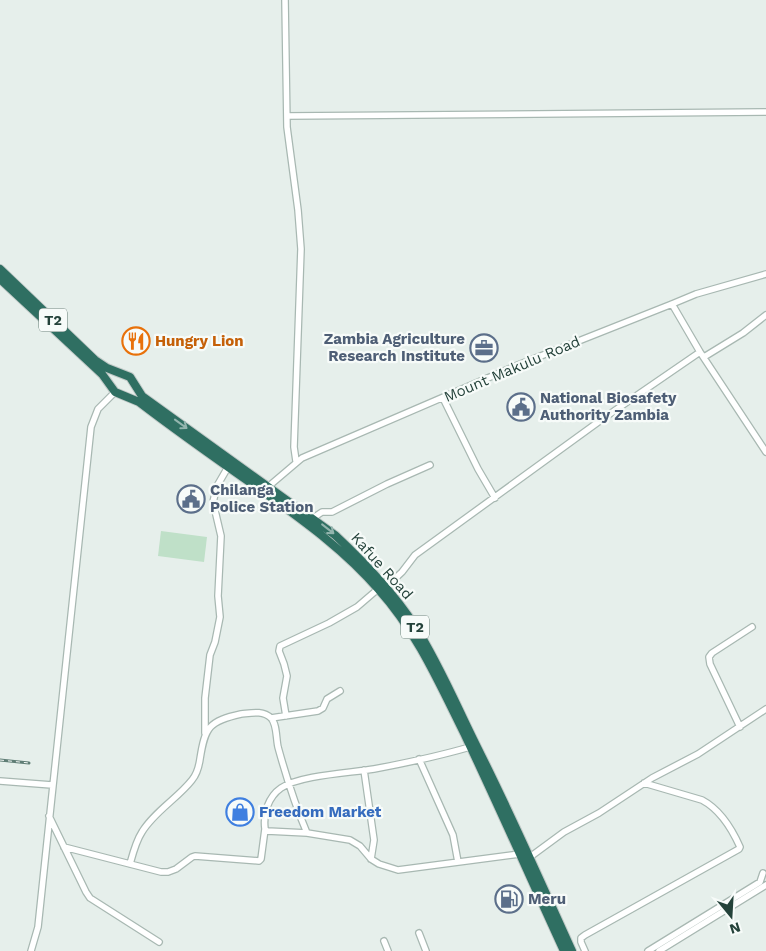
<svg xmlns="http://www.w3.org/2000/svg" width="766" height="951" viewBox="0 0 766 951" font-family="'Work Sans',sans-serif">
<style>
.pitch{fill:#bfe0c8}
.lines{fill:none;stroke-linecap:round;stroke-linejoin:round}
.minor-casing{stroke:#a8b8b2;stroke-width:8}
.highway-casing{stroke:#c2cac8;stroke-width:10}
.minor{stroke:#fff;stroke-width:5.5}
.highway{stroke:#2f6f62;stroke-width:8}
.rail-casing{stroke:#5f7d75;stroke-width:3}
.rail{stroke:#f7fbf9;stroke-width:1;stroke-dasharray:4;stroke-linecap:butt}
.oneway{stroke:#93b5ae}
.labels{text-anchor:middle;stroke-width:4.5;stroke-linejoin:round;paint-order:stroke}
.shield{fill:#f7fbf9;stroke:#637a73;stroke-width:1}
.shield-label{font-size:14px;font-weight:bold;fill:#24423a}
.service-label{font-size:15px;font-weight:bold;fill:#4e5e75;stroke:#f7fbf9;text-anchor:start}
.food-label{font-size:15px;font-weight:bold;fill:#c56008;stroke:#f7fbf9;text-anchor:start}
.street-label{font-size:15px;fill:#24423a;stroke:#f7fbf9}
.shop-label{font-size:15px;font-weight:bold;fill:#366cbe;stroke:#f7fbf9;text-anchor:start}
</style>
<rect width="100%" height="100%" fill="#e6efeb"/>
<!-- pitch -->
<path class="pitch" d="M 161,531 L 207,537 L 204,562 L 158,556 Z"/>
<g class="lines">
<!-- minor casing -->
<g class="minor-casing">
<path id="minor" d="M 285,0 L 287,127 L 298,210 L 301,249 L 294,447 L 296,461
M 287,116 L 766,112
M 672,304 L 700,352 L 766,452
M 704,357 L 743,333 L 766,315
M 443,398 L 478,469 L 495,498
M 269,486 L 302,458 L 518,365 L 672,304 L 696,294 L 766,274
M 313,518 L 322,512 L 332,512 L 387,484 L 430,465
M 386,587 L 402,572 L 415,555 L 601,420 L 700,352
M 286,716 L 283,698 L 287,676 L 284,664 L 279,651 L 280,646 L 329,623 L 357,607 L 378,589
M 271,718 L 318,711 L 323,708 L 327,699 L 340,691
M 740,727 L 710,664 L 709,657 L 712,653 L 752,627
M 205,733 L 205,698 L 210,655 L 215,642 L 220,617 L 218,596 L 221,536 L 213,502 L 217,486 L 228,467
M 419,759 L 453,835 L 458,862
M 364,770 L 374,840 L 371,859
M 0,781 L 52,785
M 49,816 L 86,892 L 90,898 L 159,942
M 265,829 L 261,859 L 259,861 L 195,856 L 192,857 L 176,869 L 168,872 L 161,872 L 130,864 C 133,853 136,841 142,832 C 154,812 178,798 192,780 C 197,774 199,766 200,759 C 205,727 209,721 241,714 C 251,713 263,710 271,718 C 277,724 276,738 278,747 C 286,776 295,805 307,833 L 350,840 L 360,846 L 371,859 L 379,864 L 398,870 L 520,854
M 307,833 L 267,831 L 265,829 C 263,814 268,797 281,788 C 300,775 350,773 374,769 C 406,763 439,756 470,747
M 64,847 L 130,864
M 530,857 L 564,832 L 599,813 L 652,778 L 698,754 L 766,709
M 419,933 L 426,951
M 384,941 L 388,951
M 31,951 L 38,927 L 91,427 L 98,409 L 115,392
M 585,951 L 581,942 L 581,938 L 585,935 L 739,849 L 740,847 C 732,829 719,809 702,800 L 644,783
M 648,951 L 760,882 L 763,873
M 659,951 L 766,885"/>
</g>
<!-- highway casing -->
<g class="highway-casing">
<path id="highway" d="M 0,269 L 95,360 L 107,368 L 130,377 L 142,396 L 335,535 C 365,563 393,592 415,626 C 441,667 459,712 481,755 C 513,819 542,885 572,951
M 0,279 L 102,374 L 115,392 L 139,402 C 178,432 218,460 258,488 C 301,519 344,549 379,590 C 417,632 440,685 465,735 C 499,807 531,879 564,951"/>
</g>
<!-- minor -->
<use href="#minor" class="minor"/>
<!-- highway -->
<use href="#highway" class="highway"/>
<!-- rail casing -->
<g class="rail-casing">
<path id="rail" d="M 0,760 L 29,763"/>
</g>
<!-- rail -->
<use href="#rail" class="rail"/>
</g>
<!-- one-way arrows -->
<defs><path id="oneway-shaft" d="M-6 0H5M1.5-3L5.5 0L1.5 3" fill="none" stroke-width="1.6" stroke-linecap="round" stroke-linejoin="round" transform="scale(1.25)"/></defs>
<g class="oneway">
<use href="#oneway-shaft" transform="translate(181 424) rotate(36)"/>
<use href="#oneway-shaft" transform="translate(328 529) rotate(38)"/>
</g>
<!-- icons -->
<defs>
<g id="restaurant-ring" transform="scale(1.4375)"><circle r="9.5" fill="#f7fbf9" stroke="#e8710a" stroke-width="1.5"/><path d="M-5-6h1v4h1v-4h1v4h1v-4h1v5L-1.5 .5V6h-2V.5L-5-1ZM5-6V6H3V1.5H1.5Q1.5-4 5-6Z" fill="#e8710a"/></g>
<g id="office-ring" transform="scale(1.4375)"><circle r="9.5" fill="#f7fbf9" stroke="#5c6f8a" stroke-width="1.5"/><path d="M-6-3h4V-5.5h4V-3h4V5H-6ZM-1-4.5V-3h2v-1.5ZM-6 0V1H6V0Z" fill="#5c6f8a"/></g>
<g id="civic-ring" transform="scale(1.4375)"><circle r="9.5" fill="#f7fbf9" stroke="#5c6f8a" stroke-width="1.5"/><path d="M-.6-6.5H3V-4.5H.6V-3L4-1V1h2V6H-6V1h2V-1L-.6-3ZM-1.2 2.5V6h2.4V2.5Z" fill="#5c6f8a"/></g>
<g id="shop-ring" transform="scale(1.4375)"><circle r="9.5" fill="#f7fbf9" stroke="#3f7fe0" stroke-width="1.5"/><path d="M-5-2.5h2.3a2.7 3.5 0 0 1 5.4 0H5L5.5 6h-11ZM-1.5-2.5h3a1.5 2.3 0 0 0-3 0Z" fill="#3f7fe0"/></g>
<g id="fuel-ring" transform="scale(1.4375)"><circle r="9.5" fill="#f7fbf9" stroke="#5c6f8a" stroke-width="1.5"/><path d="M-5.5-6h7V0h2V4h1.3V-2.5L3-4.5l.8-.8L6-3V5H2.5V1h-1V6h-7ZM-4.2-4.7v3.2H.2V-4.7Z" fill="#5c6f8a"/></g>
</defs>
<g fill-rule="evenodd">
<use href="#restaurant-ring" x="136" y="341"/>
<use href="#office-ring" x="484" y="348"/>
<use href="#civic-ring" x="521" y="407"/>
<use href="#civic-ring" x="191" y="499"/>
<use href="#shop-ring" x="240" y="812"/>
<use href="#fuel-ring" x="509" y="899"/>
</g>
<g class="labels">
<!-- shield labels -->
<g class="shield">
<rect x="39" y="308.5" width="28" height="23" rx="4"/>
<rect x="401" y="615.5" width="28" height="23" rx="4"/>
</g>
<g class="shield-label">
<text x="53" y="325">T2</text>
<text x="415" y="632">T2</text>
</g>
<!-- service labels -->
<g class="service-label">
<text x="465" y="344" text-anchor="end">Zambia Agriculture<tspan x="465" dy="17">Research Institute</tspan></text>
<text x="540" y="403">National Biosafety<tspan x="540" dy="17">Authority Zambia</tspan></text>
<text x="210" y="495">Chilanga<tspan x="210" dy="17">Police Station</tspan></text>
<text x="528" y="904">Meru</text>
</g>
<!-- food labels -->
<g class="food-label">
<text x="155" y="346">Hungry Lion</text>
</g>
<!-- street labels -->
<g class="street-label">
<text transform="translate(512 369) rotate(-23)" y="5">Mount Makulu Road</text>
<text transform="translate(382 566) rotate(48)" y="5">Kafue Road</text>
</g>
<!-- shop labels -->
<g class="shop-label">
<text x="259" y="817">Freedom Market</text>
</g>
</g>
<!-- north arrow -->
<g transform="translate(731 916) rotate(162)" stroke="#f7fbf9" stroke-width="4" paint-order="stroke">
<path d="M0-4L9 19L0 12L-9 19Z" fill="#24423a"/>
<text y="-8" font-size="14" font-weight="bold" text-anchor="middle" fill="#24423a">N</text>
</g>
</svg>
